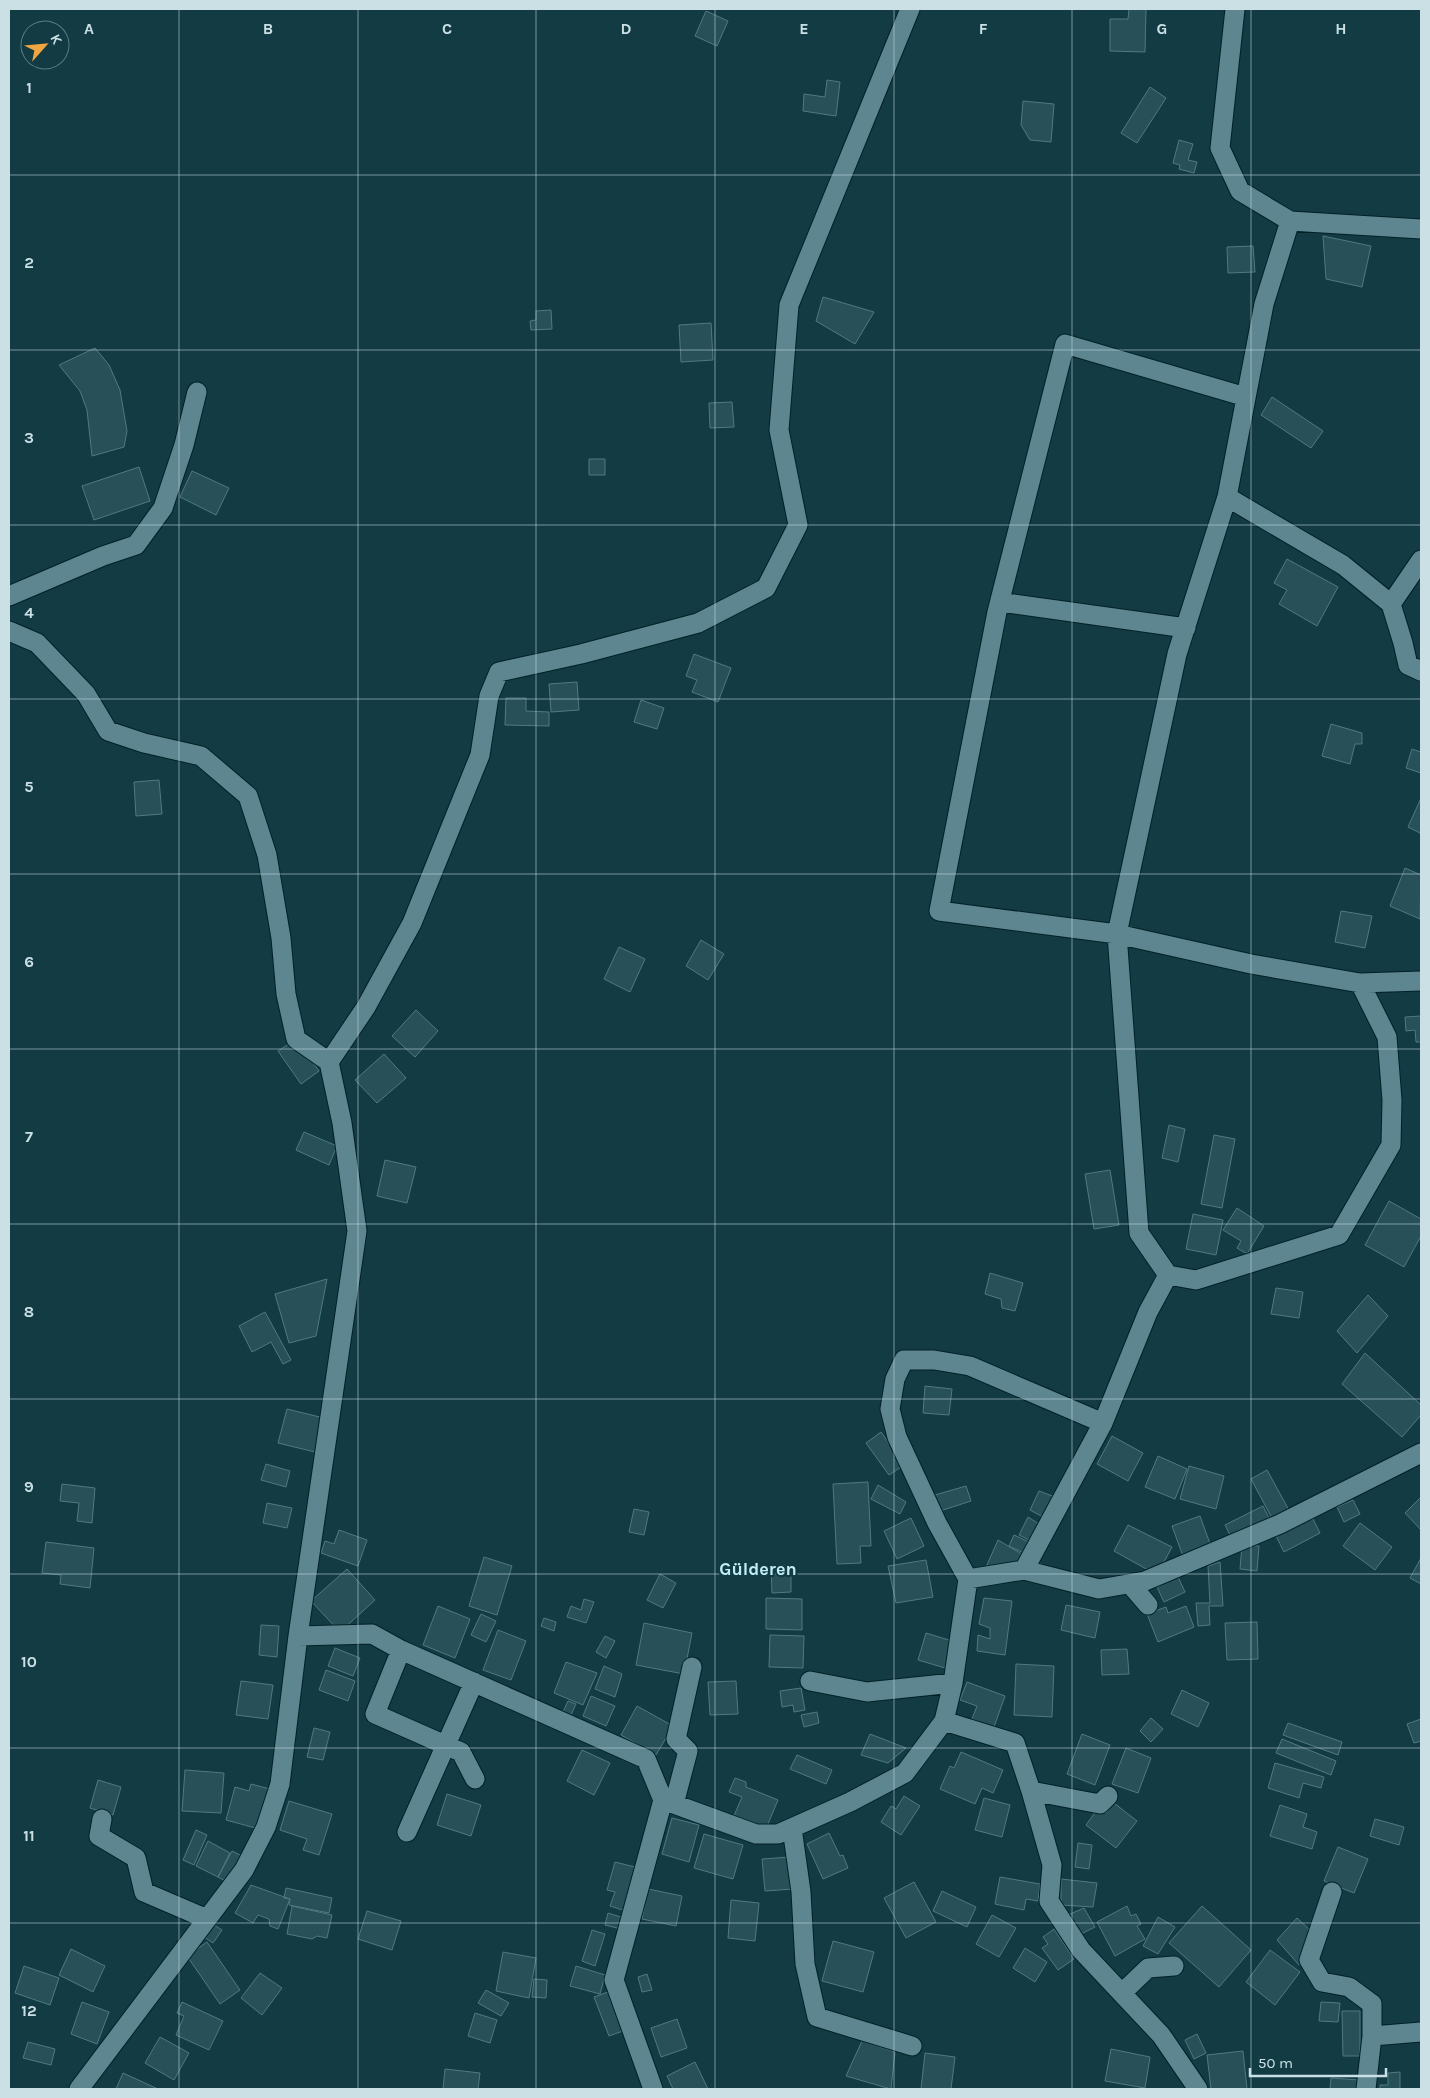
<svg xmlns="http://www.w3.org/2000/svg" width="1430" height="2098" viewBox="0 0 1430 2098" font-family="Karla,sans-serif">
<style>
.building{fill:#275059;stroke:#507982}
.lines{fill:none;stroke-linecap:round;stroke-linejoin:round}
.minor-casing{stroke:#022127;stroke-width:21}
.minor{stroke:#5d8690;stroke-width:19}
.grid{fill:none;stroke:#cae0e5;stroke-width:1;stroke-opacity:0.55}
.labels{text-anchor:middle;stroke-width:4.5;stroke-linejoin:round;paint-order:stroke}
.quarter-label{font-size:18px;font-weight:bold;fill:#c1edf7;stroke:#123b44}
.grid-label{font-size:16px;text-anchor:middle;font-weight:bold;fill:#cae0e5;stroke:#123b44;stroke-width:4.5;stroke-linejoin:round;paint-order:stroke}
</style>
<rect width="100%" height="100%" fill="#123b44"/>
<!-- building -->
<path class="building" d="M 1129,9 L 1146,9 L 1145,52 L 1110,51 L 1110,19 L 1128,19 Z
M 706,11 L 728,21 L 717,46 L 695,36 Z
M 827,80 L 840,82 L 836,116 L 803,111 L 804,94 L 825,97 Z
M 1150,87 L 1166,98 L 1137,143 L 1121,133 Z
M 1023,101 L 1054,104 L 1051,142 L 1030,140 L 1021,125 Z
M 1179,140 L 1193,144 L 1188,160 L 1197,162 L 1194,173 L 1179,169 L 1180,165 L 1173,163 Z
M 1323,236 L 1371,246 L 1362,287 L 1326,279 Z
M 1253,246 L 1255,272 L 1228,273 L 1227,247 Z
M 823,297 L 874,312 L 855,344 L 816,321 Z
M 551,310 L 552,329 L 531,330 L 530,321 L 536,320 L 536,311 Z
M 711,323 L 713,360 L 681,362 L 679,325 Z
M 95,348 L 109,365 L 120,390 L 127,431 L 124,447 L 92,456 L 87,410 L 80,391 L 59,365 Z
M 1272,397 L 1323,431 L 1311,448 L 1261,415 Z
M 732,402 L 734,427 L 710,428 L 709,403 Z
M 589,459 L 605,459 L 605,475 L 589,475 Z
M 139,467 L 150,501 L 94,520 L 82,486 Z
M 192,471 L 229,488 L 216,515 L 180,497 Z
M 1287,559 L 1338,587 L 1317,626 L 1279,604 L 1287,590 L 1274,583 Z
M 694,654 L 731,668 L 718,702 L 692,692 L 697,680 L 686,676 Z
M 577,682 L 579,710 L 551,712 L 549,684 Z
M 506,698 L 526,698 L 526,711 L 549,712 L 549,726 L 505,725 Z
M 641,700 L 664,708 L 657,729 L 634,722 Z
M 1331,724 L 1362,733 L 1362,744 L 1355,744 L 1350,764 L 1322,756 Z
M 1412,749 L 1421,752 L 1421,773 L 1406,768 Z
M 159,780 L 162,814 L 136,816 L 134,782 Z
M 1421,798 L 1421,829 L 1420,833 L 1408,827 Z
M 1405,868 L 1421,875 L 1420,919 L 1390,906 Z
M 1341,911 L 1372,916 L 1365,948 L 1335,942 Z
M 701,940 L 724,954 L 708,980 L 686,966 Z
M 619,947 L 645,959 L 630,992 L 604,979 Z
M 416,1010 L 438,1031 L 415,1057 L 392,1036 Z
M 1421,1016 L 1421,1042 L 1416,1042 L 1415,1030 L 1406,1031 L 1405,1017 Z
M 296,1039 L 319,1071 L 301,1084 L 278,1051 Z
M 384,1054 L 406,1078 L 377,1103 L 355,1080 Z
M 1169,1125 L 1185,1129 L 1178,1162 L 1162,1158 Z
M 304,1132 L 337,1146 L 329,1165 L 296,1150 Z
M 1214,1135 L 1235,1139 L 1222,1208 L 1201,1204 Z
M 385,1160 L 416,1167 L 407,1203 L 377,1196 Z
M 1110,1170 L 1119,1225 L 1094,1229 L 1085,1174 Z
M 1389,1201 L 1421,1219 L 1421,1236 L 1404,1267 L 1365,1245 Z
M 1237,1208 L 1264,1226 L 1247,1254 L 1237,1248 L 1241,1241 L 1223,1230 Z
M 1193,1214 L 1223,1220 L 1216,1255 L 1186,1249 Z
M 990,1273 L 1023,1283 L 1015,1311 L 1002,1308 L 1001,1299 L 985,1294 Z
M 327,1279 L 316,1336 L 289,1343 L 275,1294 Z
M 1276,1288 L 1303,1292 L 1299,1318 L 1271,1314 Z
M 1368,1295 L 1388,1316 L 1357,1353 L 1337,1331 Z
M 265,1312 L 291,1360 L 283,1364 L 271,1342 L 252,1352 L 239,1326 Z
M 1365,1353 L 1421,1405 L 1421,1415 L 1402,1437 L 1342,1384 Z
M 925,1386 L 952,1389 L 949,1415 L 923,1413 Z
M 287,1409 L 324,1418 L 315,1452 L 278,1443 Z
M 881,1432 L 904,1465 L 889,1475 L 866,1443 Z
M 1112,1436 L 1143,1453 L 1128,1481 L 1097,1464 Z
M 1158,1456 L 1187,1469 L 1175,1499 L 1145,1487 Z
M 266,1464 L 290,1471 L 286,1487 L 261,1480 Z
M 1189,1466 L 1224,1476 L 1216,1509 L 1180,1499 Z
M 1267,1470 L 1290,1512 L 1273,1520 L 1251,1479 Z
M 868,1482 L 871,1546 L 860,1546 L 861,1563 L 837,1564 L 833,1484 Z
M 62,1484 L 95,1488 L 92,1523 L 77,1521 L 79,1503 L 60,1501 Z
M 878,1485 L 906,1502 L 900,1514 L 871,1499 Z
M 966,1486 L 971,1501 L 940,1511 L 935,1495 Z
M 1039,1491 L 1055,1497 L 1043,1517 L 1030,1510 Z
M 1421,1497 L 1421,1530 L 1405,1513 Z
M 1353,1500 L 1360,1514 L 1344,1522 L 1337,1507 Z
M 267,1503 L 292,1508 L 287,1528 L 263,1523 Z
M 1263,1506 L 1271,1522 L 1233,1541 L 1225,1525 Z
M 634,1509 L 649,1512 L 644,1535 L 629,1532 Z
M 1200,1516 L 1212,1549 L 1184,1559 L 1172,1526 Z
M 1028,1517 L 1039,1524 L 1031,1541 L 1019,1535 Z
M 1312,1517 L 1320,1533 L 1284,1552 L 1276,1536 Z
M 911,1518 L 924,1546 L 897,1559 L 884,1531 Z
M 1360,1523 L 1392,1547 L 1375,1570 L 1343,1546 Z
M 1128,1525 L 1172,1547 L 1157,1575 L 1114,1551 Z
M 339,1530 L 367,1540 L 358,1566 L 321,1553 L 325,1541 L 334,1544 Z
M 1014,1535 L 1031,1543 L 1026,1554 L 1009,1546 Z
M 998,1540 L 1025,1556 L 1020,1562 L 986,1567 Z
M 46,1542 L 94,1548 L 90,1588 L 60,1584 L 61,1575 L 42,1573 Z
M 1242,1545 L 1259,1546 L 1257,1571 L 1240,1569 Z
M 484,1557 L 512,1566 L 497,1615 L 469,1606 Z
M 1421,1558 L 1421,1584 L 1410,1578 Z
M 926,1560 L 933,1597 L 896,1603 L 888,1566 Z
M 1220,1562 L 1223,1606 L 1209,1606 L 1210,1625 L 1198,1626 L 1196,1603 L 1210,1603 L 1208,1566 Z
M 791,1565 L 791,1592 L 772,1593 L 771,1566 Z
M 347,1569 L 375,1600 L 340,1632 L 311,1601 Z
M 660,1574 L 676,1583 L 663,1608 L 647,1600 Z
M 1178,1577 L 1185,1592 L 1164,1602 L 1157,1587 Z
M 766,1598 L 802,1599 L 802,1630 L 766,1629 Z
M 984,1598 L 1012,1601 L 1005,1655 L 977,1651 L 978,1635 L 990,1639 L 990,1628 L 979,1624 Z
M 584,1599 L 594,1602 L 586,1623 L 567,1617 L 571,1606 L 581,1610 Z
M 1066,1605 L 1100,1612 L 1095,1638 L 1061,1630 Z
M 438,1606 L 470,1619 L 455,1658 L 423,1645 Z
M 1186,1606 L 1194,1627 L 1158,1642 L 1147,1614 L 1166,1607 L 1168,1613 Z
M 481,1614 L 496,1621 L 486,1642 L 471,1635 Z
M 544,1618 L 556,1622 L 554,1631 L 541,1626 Z
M 1257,1622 L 1258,1659 L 1227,1660 L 1225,1623 Z
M 644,1623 L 692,1633 L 684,1674 L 636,1665 Z
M 261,1625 L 279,1626 L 277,1657 L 259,1655 Z
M 498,1630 L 526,1641 L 511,1680 L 483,1670 Z
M 926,1633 L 952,1641 L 945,1668 L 918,1660 Z
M 770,1635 L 804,1636 L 803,1668 L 769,1667 Z
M 605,1636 L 615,1641 L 606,1658 L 596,1652 Z
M 335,1648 L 360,1658 L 353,1676 L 328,1666 Z
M 1127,1649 L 1129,1674 L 1102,1675 L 1101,1650 Z
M 566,1662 L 597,1673 L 583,1705 L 554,1693 Z
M 1016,1664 L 1054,1666 L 1052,1717 L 1014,1715 Z
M 604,1666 L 622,1674 L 615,1697 L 595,1689 Z
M 326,1670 L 355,1681 L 348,1701 L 319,1690 Z
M 241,1681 L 273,1685 L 268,1719 L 236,1715 Z
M 736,1681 L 738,1714 L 710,1715 L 708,1682 Z
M 967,1682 L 1005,1696 L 994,1727 L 972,1719 L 977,1706 L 960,1700 Z
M 801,1688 L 805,1710 L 794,1712 L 793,1705 L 782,1707 L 780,1691 Z
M 1182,1690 L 1209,1703 L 1198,1727 L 1171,1714 Z
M 591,1696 L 615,1706 L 606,1726 L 583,1716 Z
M 568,1701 L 576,1704 L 571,1715 L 563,1712 Z
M 637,1706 L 673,1726 L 656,1755 L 621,1735 Z
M 817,1712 L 819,1723 L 804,1727 L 801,1715 Z
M 1151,1718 L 1163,1729 L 1151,1742 L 1140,1731 Z
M 1421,1719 L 1421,1741 L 1414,1743 L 1407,1724 Z
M 1288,1723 L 1342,1742 L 1338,1755 L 1283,1735 Z
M 314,1728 L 330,1732 L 323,1760 L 307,1757 Z
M 870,1734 L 906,1748 L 888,1763 L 861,1755 Z
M 1082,1734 L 1110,1745 L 1095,1785 L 1067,1774 Z
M 1282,1739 L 1336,1761 L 1331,1775 L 1276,1753 Z
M 1126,1748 L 1151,1758 L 1138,1793 L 1112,1784 Z
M 582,1750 L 610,1763 L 594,1795 L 567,1781 Z
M 961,1752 L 1003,1770 L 993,1793 L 982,1788 L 975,1804 L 940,1789 L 950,1766 L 954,1768 Z
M 797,1755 L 832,1770 L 826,1784 L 790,1769 Z
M 1275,1763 L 1324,1777 L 1321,1788 L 1303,1783 L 1299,1798 L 1268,1788 Z
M 185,1770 L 224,1773 L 221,1813 L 182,1811 Z
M 735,1778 L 746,1782 L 746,1787 L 778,1800 L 765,1831 L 733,1818 L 742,1797 L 729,1792 Z
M 98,1780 L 121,1787 L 113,1815 L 90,1808 Z
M 251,1784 L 270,1789 L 259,1829 L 226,1820 L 235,1787 L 249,1791 Z
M 447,1794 L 481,1805 L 471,1836 L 437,1825 Z
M 904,1796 L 920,1806 L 901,1835 L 881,1822 L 891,1806 L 896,1809 Z
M 984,1798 L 1010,1805 L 1002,1837 L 975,1830 Z
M 289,1801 L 332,1814 L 319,1855 L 303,1850 L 307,1839 L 280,1830 Z
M 1114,1803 L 1137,1821 L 1116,1848 L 1086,1825 L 1099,1807 L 1106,1813 Z
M 1280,1805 L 1307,1814 L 1303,1827 L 1317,1832 L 1312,1849 L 1270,1836 Z
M 672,1818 L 699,1825 L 689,1862 L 662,1854 Z
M 1375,1819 L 1404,1827 L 1399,1845 L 1370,1836 Z
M 196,1830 L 207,1835 L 194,1865 L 183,1860 Z
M 829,1833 L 840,1856 L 843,1855 L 848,1868 L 823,1879 L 807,1844 Z
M 704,1834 L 743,1845 L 733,1879 L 694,1868 Z
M 208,1841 L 230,1853 L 218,1877 L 196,1866 Z
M 1078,1843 L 1092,1845 L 1089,1869 L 1075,1867 Z
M 1338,1847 L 1368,1859 L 1354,1893 L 1324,1881 Z
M 232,1851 L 242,1856 L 229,1883 L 218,1877 Z
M 790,1857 L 793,1889 L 765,1891 L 762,1859 Z
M 615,1862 L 639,1868 L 629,1912 L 610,1906 L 615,1892 L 607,1890 Z
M 1000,1877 L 1040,1884 L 1038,1901 L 1026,1899 L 1024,1910 L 995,1904 Z
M 1061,1879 L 1097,1883 L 1093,1907 L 1061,1905 Z
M 914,1882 L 936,1922 L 906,1938 L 884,1898 Z
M 251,1885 L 290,1899 L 278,1929 L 270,1926 L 269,1919 L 258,1915 L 253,1923 L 235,1913 Z
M 286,1888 L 332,1898 L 329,1913 L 289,1905 L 290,1899 L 284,1898 Z
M 648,1889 L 682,1896 L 676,1926 L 642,1919 Z
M 942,1891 L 976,1907 L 967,1927 L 933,1911 Z
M 731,1900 L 759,1903 L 755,1941 L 728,1938 Z
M 292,1906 L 332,1915 L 327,1938 L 317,1936 L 312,1939 L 287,1934 Z
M 1127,1906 L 1131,1916 L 1136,1914 L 1141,1924 L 1137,1926 L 1145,1939 L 1115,1956 L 1097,1922 Z
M 1202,1906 L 1251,1950 L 1219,1987 L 1169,1943 Z
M 1084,1908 L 1095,1927 L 1079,1935 L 1068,1915 Z
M 367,1911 L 401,1921 L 392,1950 L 358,1939 Z
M 608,1913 L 624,1918 L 621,1929 L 605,1925 Z
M 992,1915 L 1016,1928 L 999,1957 L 976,1944 Z
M 1158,1917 L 1175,1927 L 1158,1954 L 1143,1946 Z
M 1297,1918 L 1311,1931 L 1299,1965 L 1277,1940 Z
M 213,1924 L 222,1930 L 213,1943 L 204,1937 Z
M 1054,1929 L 1074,1959 L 1058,1970 L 1042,1948 L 1048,1944 L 1043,1937 Z
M 592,1930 L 605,1934 L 595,1966 L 582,1961 Z
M 833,1941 L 874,1952 L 863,1992 L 822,1981 Z
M 207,1942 L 240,1990 L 220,2004 L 187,1956 Z
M 1025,1948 L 1047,1962 L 1035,1982 L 1013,1968 Z
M 71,1949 L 105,1966 L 93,1992 L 59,1975 Z
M 1270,1950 L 1300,1972 L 1275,2005 L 1246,1982 Z
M 503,1952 L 536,1958 L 529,1998 L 496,1991 Z
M 24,1966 L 59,1978 L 50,2005 L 15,1993 Z
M 576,1966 L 605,1975 L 600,1994 L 570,1986 Z
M 260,1973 L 282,1988 L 262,2015 L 241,1998 Z
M 647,1974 L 652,1990 L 642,1992 L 638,1977 Z
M 534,1979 L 547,1980 L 546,1998 L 532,1997 Z
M 486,1990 L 509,2003 L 501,2016 L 478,2003 Z
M 608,1992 L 623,2031 L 609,2036 L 594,1997 Z
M 82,2002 L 109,2012 L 97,2044 L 71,2034 Z
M 182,2002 L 223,2021 L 209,2050 L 176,2035 L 184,2016 L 177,2013 Z
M 1321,2002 L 1340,2003 L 1338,2022 L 1319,2021 Z
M 1342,2011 L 1360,2011 L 1360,2056 L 1343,2056 Z
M 475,2013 L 497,2020 L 490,2043 L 468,2036 Z
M 677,2019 L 687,2048 L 661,2057 L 651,2028 Z
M 1197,2034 L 1206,2053 L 1194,2059 L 1185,2040 Z
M 160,2037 L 189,2053 L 174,2080 L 145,2063 Z
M 862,2041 L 895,2052 L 891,2089 L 846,2076 Z
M 28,2042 L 55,2049 L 51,2065 L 23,2058 Z
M 1111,2049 L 1150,2057 L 1145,2088 L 1105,2081 Z
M 1243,2051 L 1247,2089 L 1211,2089 L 1207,2055 Z
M 925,2053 L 955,2057 L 951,2089 L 921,2089 Z
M 695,2062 L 708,2089 L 673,2089 L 667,2076 Z
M 445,2069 L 480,2073 L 478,2089 L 443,2089 Z
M 1400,2072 L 1400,2089 L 1380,2089 L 1380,2085 L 1388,2085 L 1388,2073 Z
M 123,2073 L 158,2089 L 116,2089 Z
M 1331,2078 L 1359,2080 L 1358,2089 L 1330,2089 Z"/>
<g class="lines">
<!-- minor casing -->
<g class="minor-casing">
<path id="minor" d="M 1290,221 L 1421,229
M 1246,397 L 1065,344 L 997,612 L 939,911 L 1117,934 L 1251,964 L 1360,983
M 1227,497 L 1343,565 L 1391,604 L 1403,643 L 1408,665 L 1421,671
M 9,596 L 103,556 L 136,545 L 163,508 L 184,445 L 197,392
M 1000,602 L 1186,628
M 1391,604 L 1421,560
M 9,631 L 37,643 L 86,694 L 108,731 L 144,743 L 201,756 L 248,796 L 267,855 L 281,938 L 286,994 L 296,1039 L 329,1062
M 1168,1275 L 1139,1233 L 1117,934 L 1177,654 L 1227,497 L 1264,304 L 1290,221 L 1240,191 L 1220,148 L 1235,9
M 1024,1570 L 1103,1423 L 1148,1312 L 1168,1275 L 1196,1280 L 1339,1235 L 1391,1145 L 1392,1100 L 1387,1037 L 1360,983 L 1421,981
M 968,1579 L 1024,1570 L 1099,1589 L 1145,1581 L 1280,1524 L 1421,1453
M 1130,1584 L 1148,1605
M 298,1636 L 357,1231 L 342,1123 L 329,1062 L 366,1007 L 412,923 L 480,755 L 489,696 L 499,672 L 581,654 L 698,623 L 766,588 L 798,525 L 779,430 L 789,305 L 910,9
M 401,1650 L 375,1714 L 461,1752 L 475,1779
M 810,1681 L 867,1692 L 953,1683
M 944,1721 L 953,1683 L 968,1579 L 937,1523 L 897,1437 L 890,1409 L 895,1379 L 904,1360 L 934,1360 L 970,1366 L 1103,1423
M 1031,1791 L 1100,1804 L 1108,1796
M 674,1804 L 688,1751 L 676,1739 L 692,1667
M 102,1819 L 99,1836 L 136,1858 L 144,1892 L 207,1919
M 792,1828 L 801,1892 L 805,1964 L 817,2017 L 912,2046
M 407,1832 L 474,1682
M 1332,1892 L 1309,1960 L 1322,1982 L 1349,1987 L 1372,2004 L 1372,2036 L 1366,2089
M 1122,1993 L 1148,1968 L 1174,1966
M 1372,2036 L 1421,2032
M 79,2089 L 244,1870 L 266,1827 L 280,1784 L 298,1636 L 372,1634 L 401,1650 L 646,1759 L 663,1800 L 756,1834 L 778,1834 L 850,1802 L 905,1773 L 944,1721 L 1015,1743 L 1031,1791 L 1052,1865 L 1049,1901 L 1081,1950 L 1161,2035 L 1198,2089
M 653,2089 L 614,1980 L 663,1800"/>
</g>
<!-- minor -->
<use href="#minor" class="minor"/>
</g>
<!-- grid -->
<path class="grid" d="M 179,9 L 179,2089M 358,9 L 358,2089M 536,9 L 536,2089M 715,9 L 715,2089M 894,9 L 894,2089M 1072,9 L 1072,2089M 1251,9 L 1251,2089M 9,175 L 1421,175M 9,350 L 1421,350M 9,525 L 1421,525M 9,699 L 1421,699M 9,874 L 1421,874M 9,1049 L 1421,1049M 9,1224 L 1421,1224M 9,1399 L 1421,1399M 9,1574 L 1421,1574M 9,1748 L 1421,1748M 9,1923 L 1421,1923"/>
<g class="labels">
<!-- quarter labels -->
<g class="quarter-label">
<text x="758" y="1575">Gülderen</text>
</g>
</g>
<g class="grid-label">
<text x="89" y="34">A</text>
<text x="268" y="34">B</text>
<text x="447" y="34">C</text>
<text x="626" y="34">D</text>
<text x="804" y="34">E</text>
<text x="983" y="34">F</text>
<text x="1162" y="34">G</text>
<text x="1341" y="34">H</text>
<text x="29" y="93">1</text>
<text x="29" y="268">2</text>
<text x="29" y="443">3</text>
<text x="29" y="618">4</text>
<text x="29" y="792">5</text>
<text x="29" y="967">6</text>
<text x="29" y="1142">7</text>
<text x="29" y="1317">8</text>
<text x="29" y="1492">9</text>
<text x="29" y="1667">10</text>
<text x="29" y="1841">11</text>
<text x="29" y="2016">12</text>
</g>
<!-- border -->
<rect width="1430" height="2098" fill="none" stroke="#cae0e5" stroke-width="20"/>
<!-- north arrow -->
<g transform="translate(45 45) rotate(63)"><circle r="24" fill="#123b44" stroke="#5c7d84"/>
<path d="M0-4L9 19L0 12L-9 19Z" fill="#f1a540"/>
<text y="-8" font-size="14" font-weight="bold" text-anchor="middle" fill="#cae0e5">K</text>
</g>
<!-- scale -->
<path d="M1250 2068v8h136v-8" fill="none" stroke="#cae0e5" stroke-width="2.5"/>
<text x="1258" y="2068" font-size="15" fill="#cae0e5" stroke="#123b44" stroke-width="4" paint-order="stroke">50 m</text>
</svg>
